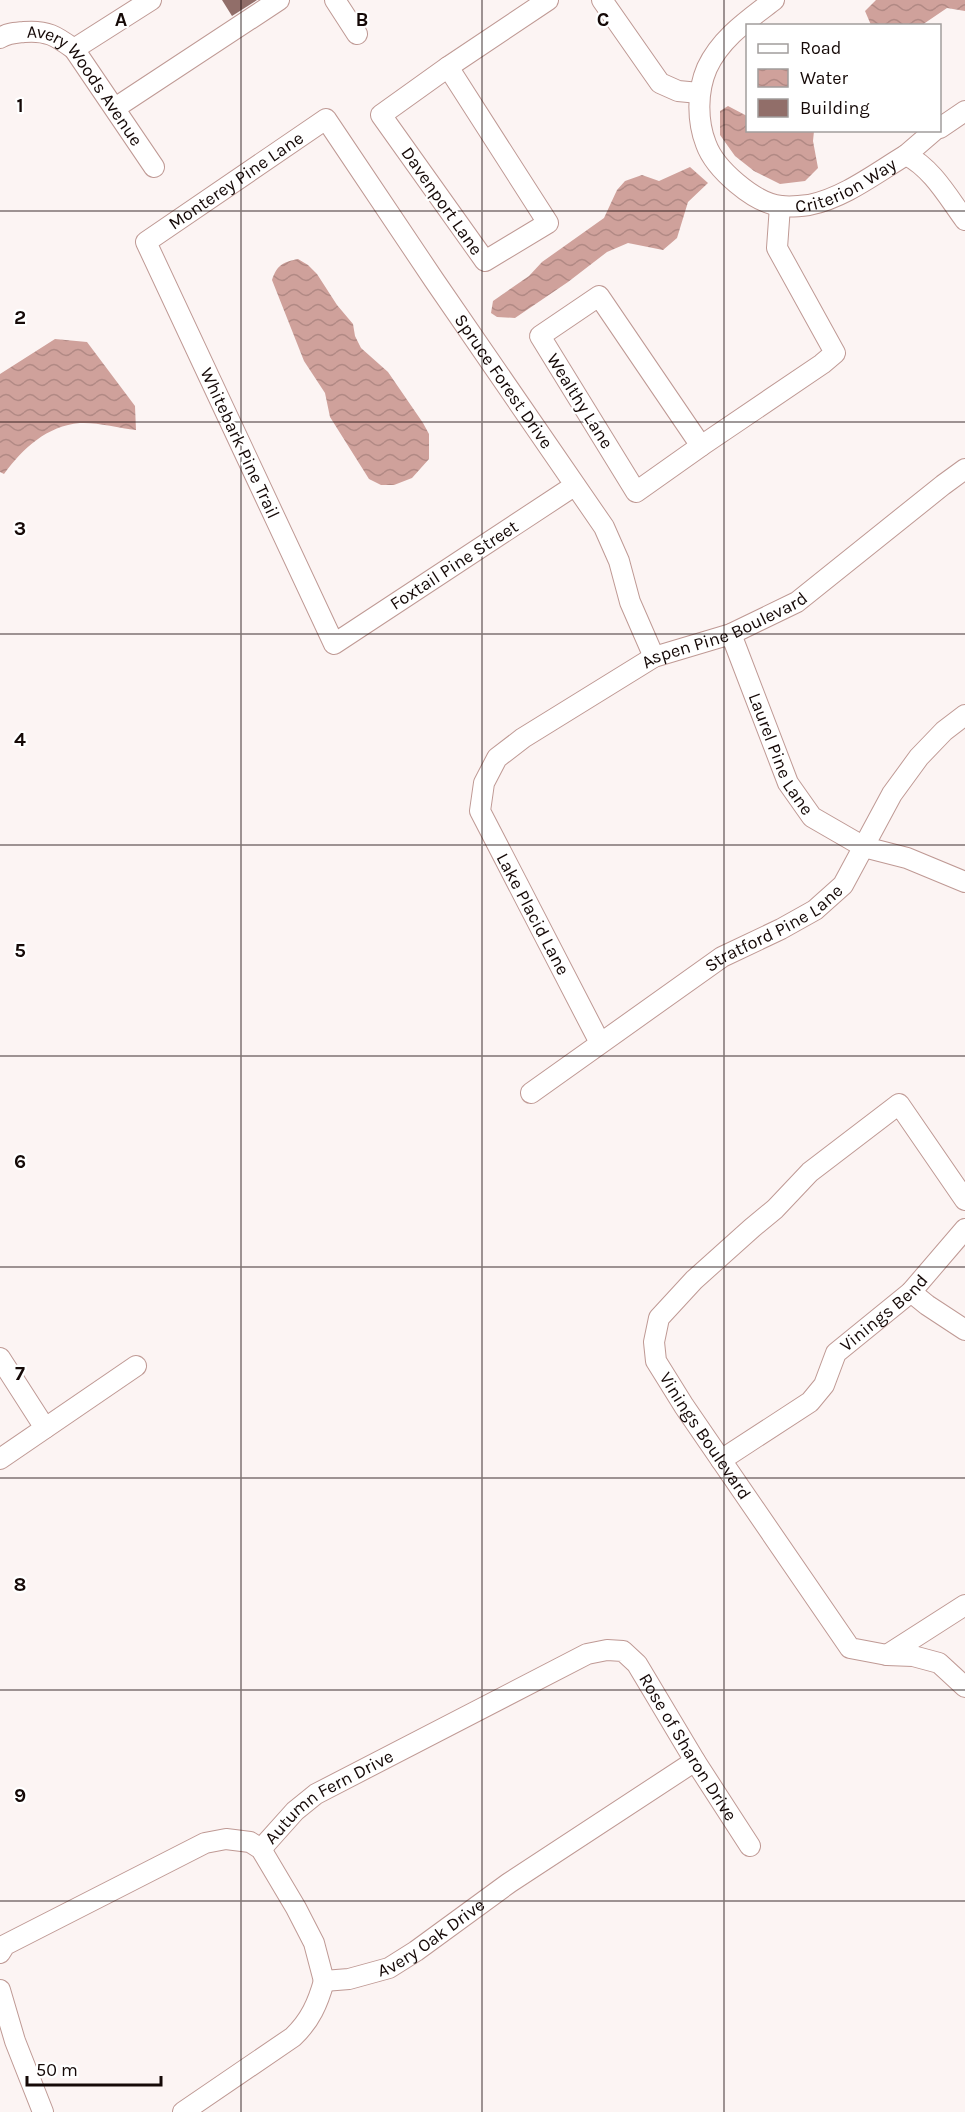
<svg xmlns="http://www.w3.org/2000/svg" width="965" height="2112" viewBox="0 0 965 2112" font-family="Karla,sans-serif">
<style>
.water{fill:url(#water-waves)}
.building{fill:#916e69}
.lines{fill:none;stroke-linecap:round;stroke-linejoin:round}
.minor-casing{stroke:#bf9994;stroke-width:22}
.minor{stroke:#fff;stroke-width:20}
.grid{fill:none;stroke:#150907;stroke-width:1.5;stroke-opacity:0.55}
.labels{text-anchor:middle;stroke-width:4.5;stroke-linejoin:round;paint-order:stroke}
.street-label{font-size:18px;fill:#150907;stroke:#fff}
.grid-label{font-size:20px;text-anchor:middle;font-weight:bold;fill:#150907;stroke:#fff;stroke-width:4.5;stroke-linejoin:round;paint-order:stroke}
</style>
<defs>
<pattern id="water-waves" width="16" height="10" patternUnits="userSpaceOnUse" patternTransform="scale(1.5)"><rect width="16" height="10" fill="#cfa19b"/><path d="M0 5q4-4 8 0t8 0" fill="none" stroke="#b18984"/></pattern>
</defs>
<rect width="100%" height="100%" fill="#fcf4f3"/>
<!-- water -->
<path class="water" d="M 876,0 L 965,0 L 965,11 L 947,8 L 922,25 L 871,25 L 865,11 Z
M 728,106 L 747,116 L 748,130 L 814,131 L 813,141 L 818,168 L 805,181 L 780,184 L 754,171 L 735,156 L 720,135 L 720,111 Z
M 690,167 L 708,183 L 688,202 L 677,238 L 663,250 L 628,243 L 607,252 L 568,282 L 515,318 L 497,317 L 491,313 L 493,301 L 529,276 L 542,262 L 604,218 L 617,190 L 625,181 L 642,175 L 659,181 Z
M 298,259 L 308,265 L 317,274 L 337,305 L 353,324 L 355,336 L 361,348 L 388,372 L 423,423 L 429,434 L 429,459 L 412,478 L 394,485 L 381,485 L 369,479 L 330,417 L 325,393 L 304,361 L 272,280 C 277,265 283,262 298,259 Z
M 55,339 L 87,342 L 135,406 L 136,430 C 119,428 96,422 80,423 C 47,426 23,448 4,474 L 0,472 L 0,374 Z"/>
<!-- building -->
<path class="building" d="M 222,0 L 257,0 L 232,16 Z"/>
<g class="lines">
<!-- minor casing -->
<g class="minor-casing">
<g id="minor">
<path d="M 335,0 L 357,34"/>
<path d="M 602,0 L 660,83 L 678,91 L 699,93"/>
<path id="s1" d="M 774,0 C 748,20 721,38 707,68 C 697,91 697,121 706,144 C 715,169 754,203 781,206 C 789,207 801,206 809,205 C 844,198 876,173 906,155 C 932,168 948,197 965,220"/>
<path id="s2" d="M 0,38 C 8,33 14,33 24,32 C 47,30 56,36 74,49 L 154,167"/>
<path d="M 74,49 L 151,0"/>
<path d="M 448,67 L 548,223 L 485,261 L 381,115 Z"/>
<path d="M 448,67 L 548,0"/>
<path d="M 115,108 L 279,0"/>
<path d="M 940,128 L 965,111"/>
<path d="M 906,155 L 935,130"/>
<path d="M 599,296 L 701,446 L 636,492 L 540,336 Z"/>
<path d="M 701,446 L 822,364 L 835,353 L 777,248 L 780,206"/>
<path id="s3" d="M 574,486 L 334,644 L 146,242 L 326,119 L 434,280 L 604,527 L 619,561 L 630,602 L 654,657"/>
<path id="s4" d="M 731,634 L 788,783 L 812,817 L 864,847 L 907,858 L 965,882"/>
<path id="s5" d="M 600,1043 L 480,811 L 484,783 L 497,758 L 523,738 L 654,657 L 731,634 L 797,602 L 943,485 L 965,469"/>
<path id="s6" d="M 531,1093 L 722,957 L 781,929 L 815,910 L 843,885 L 892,794 L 919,757 L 944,731 L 965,715"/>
<path id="s7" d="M 965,1200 L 899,1104 L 810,1172 L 775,1209 L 752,1228 L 694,1280 L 659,1318 L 654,1342 L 656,1361 L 684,1406 L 850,1648 L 887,1655 L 913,1656 L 939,1663 L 965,1687"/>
<path d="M 911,1292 L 927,1305 L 965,1330"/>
<path d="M 0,1358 L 45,1428"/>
<path d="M 0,1459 L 136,1366"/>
<path id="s8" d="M 721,1460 L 810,1402 L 824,1385 L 836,1353 L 911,1292 L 965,1229"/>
<path d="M 887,1655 L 965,1605"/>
<path id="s9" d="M 261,1849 L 295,1811 L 316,1794 L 587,1654 L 607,1650 L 623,1651 L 637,1664 L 695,1761 L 750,1846"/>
<path d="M 0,1953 L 5,1945 L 205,1843 L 226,1839 L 250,1842 L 261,1849 L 296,1908 L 314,1943 L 324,1981"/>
<path id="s10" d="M 324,1981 L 349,1979 L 389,1968 L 416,1951 L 509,1883 L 695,1761"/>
<path d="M 0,1990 L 15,2041 L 43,2112"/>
<path d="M 183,2112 L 293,2037 C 310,2021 318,2003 324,1981"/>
</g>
</g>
<!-- minor -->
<use href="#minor" class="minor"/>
</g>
<!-- grid -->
<path class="grid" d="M 241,0 L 241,2112M 482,0 L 482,2112M 724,0 L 724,2112M 0,211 L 965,211M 0,422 L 965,422M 0,634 L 965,634M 0,845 L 965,845M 0,1056 L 965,1056M 0,1267 L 965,1267M 0,1478 L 965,1478M 0,1690 L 965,1690M 0,1901 L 965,1901"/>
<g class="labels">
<!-- street labels -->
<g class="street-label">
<text dy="6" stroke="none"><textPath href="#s2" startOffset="111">Avery Woods Avenue</textPath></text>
<text dy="6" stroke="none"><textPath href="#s3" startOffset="840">Monterey Pine Lane</textPath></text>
<text dy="6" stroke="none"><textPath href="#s1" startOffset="344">Criterion Way</textPath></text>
<text transform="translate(442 201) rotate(55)" y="6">Davenport Lane</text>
<text dy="6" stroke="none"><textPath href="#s3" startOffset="1266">Spruce Forest Drive</textPath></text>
<text transform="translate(580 401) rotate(58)" y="6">Wealthy Lane</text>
<text transform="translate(240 443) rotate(65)" y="6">Whitebark Pine Trail</text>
<text transform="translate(454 565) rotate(-33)" y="6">Foxtail Pine Street</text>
<text dy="6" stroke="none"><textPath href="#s5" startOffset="580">Aspen Pine Boulevard</textPath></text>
<text dy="6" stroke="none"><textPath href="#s4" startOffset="130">Laurel Pine Lane</textPath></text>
<text transform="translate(533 914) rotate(62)" y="6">Lake Placid Lane</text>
<text dy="6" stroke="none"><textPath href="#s6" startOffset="294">Stratford Pine Lane</textPath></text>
<text dy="6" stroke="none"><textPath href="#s8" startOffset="225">Vinings Bend</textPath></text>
<text dy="6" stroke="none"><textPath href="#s7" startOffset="572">Vinings Boulevard</textPath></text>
<text dy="6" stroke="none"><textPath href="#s9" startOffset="536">Rose of Sharon Drive</textPath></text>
<text dy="6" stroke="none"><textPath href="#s9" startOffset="87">Autumn Fern Drive</textPath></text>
<text dy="6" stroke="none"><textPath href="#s10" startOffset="118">Avery Oak Drive</textPath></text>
</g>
</g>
<g class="grid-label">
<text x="121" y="26">A</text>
<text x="362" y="26">B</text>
<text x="603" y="26">C</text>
<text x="20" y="112">1</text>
<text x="20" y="324">2</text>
<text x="20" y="535">3</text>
<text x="20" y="746">4</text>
<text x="20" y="957">5</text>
<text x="20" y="1168">6</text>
<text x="20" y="1380">7</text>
<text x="20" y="1591">8</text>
<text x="20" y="1802">9</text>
</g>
<!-- legend -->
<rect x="746" y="24" width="195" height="108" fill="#ffffff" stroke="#a19d9c" stroke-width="1.5"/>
<rect x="758" y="44" width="30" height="9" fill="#ffffff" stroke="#a19d9c" stroke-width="1.5"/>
<text x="800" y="54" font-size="18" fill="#150907">Road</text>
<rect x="758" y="69" width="30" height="18" fill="url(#water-waves)" stroke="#a19d9c" stroke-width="1.5"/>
<text x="800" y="84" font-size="18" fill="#150907">Water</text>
<rect x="758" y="99" width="30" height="18" fill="#916e69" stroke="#a19d9c" stroke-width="1.5"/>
<text x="800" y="114" font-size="18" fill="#150907">Building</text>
<!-- scale -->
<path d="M27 2076v9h134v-9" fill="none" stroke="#150907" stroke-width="3"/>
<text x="36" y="2076" font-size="18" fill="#150907" stroke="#ffffff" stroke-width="4.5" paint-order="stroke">50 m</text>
</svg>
